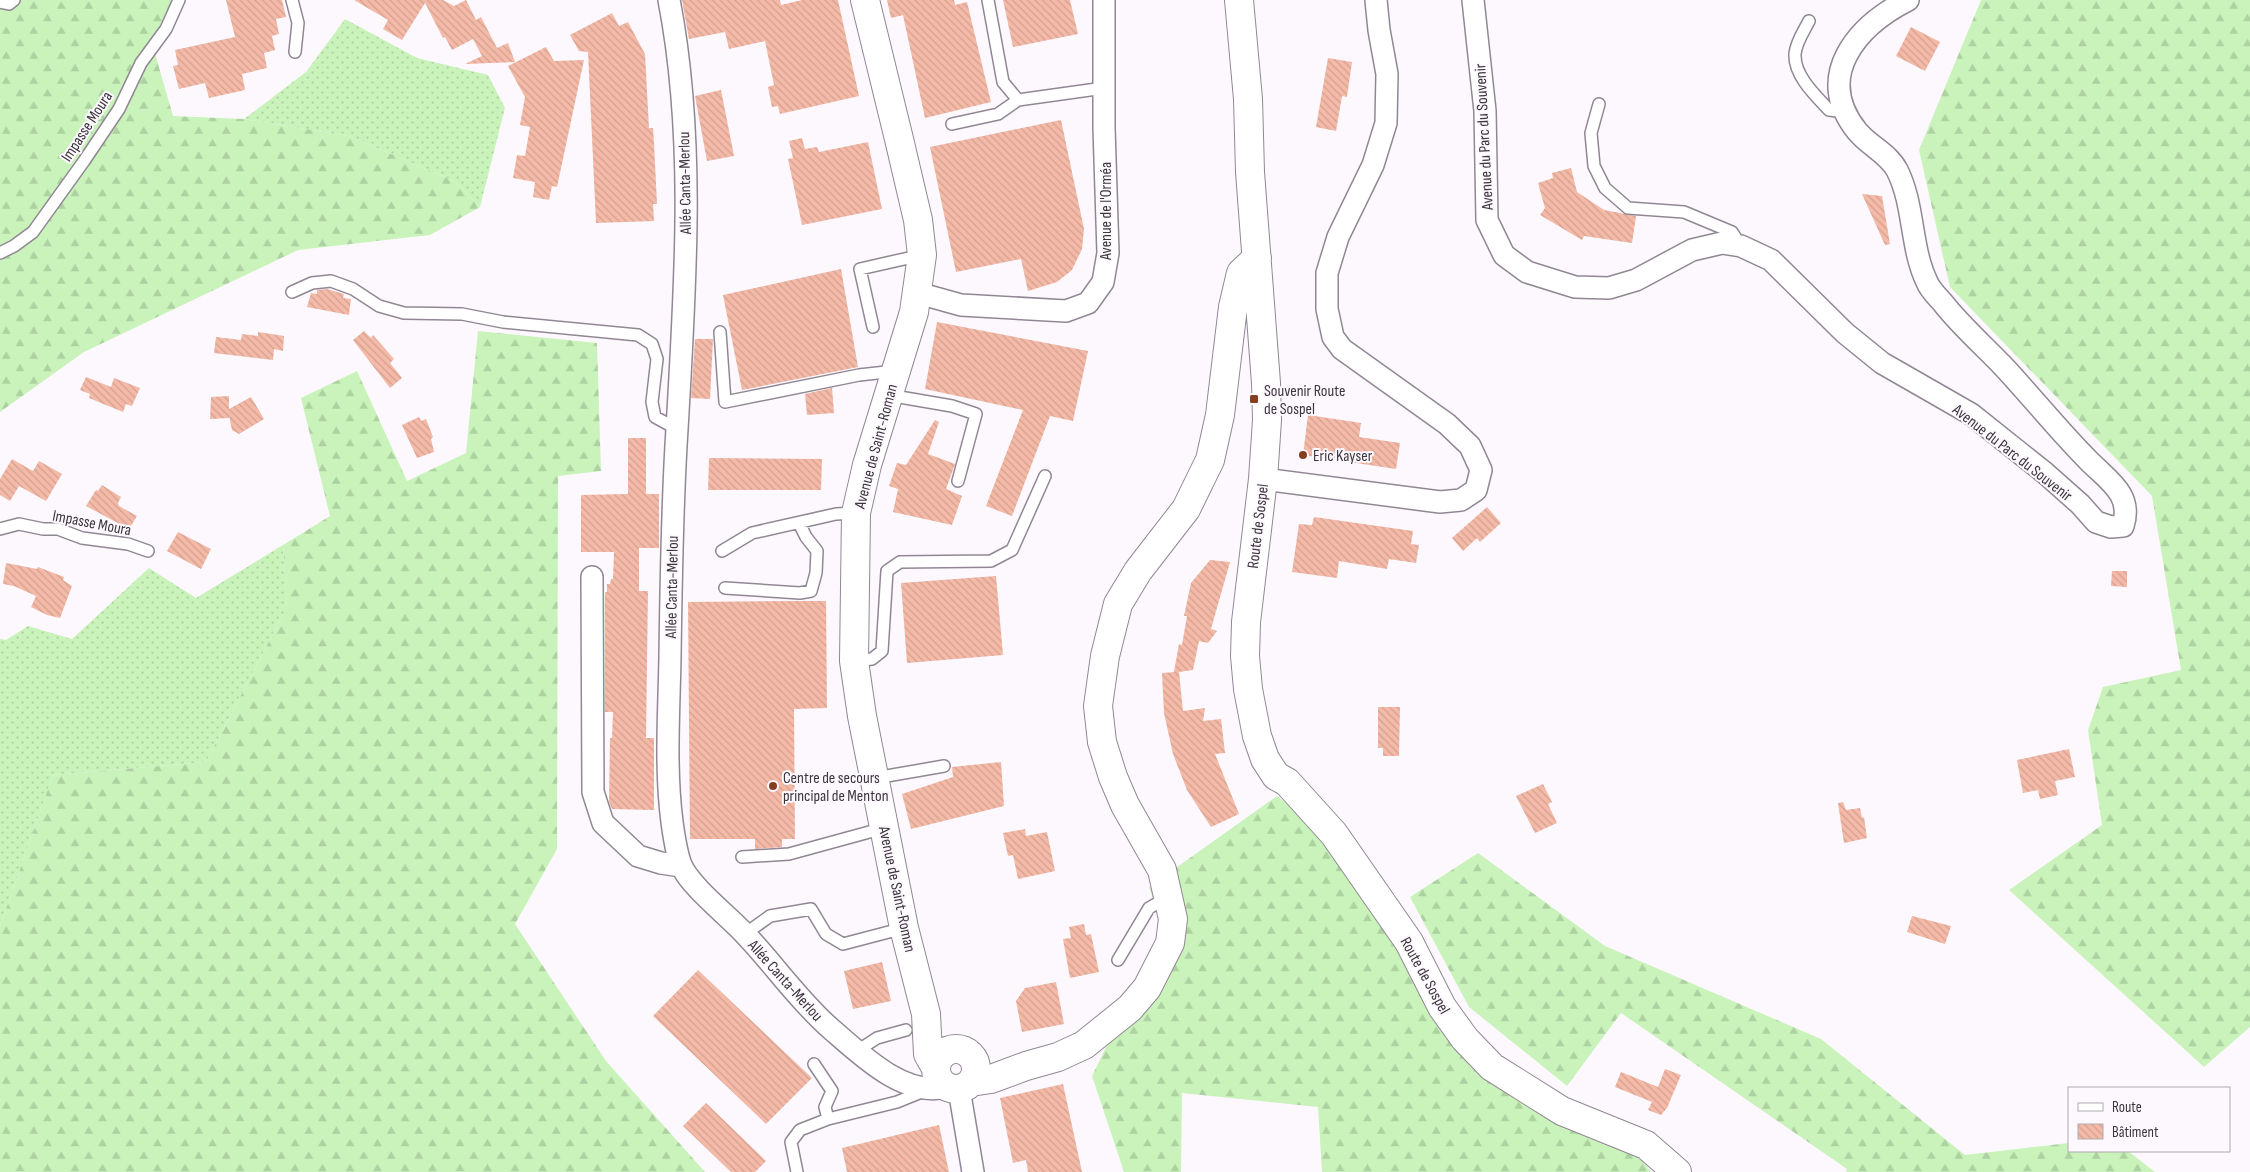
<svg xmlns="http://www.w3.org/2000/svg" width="2250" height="1172" viewBox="0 0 2250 1172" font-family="'Sofia Sans Condensed',sans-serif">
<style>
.grass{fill:url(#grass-dots)}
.forest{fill:url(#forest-firs)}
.building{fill:url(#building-back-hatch)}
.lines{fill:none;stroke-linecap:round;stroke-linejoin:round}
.lane-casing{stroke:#918794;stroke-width:14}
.street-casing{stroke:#918794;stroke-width:24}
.secondary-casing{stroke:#918794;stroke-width:30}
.lane{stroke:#fff;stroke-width:11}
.street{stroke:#fff;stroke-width:21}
.secondary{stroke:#fff;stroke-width:28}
.poi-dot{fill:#863e20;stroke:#fdf8fe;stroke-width:2}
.labels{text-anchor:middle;stroke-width:4;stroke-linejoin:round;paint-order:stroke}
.street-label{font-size:16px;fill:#3a363b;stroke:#fdf8fe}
.poi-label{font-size:16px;fill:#3a363b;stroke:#fdf8fe;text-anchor:start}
</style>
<defs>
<pattern id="grass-dots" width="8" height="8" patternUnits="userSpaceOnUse" patternTransform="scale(1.25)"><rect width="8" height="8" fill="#c9f3ba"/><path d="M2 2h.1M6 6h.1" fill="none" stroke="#add1a1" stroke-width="1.8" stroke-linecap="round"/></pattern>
<pattern id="forest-firs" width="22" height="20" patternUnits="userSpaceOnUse" patternTransform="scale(1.25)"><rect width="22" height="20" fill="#c9f3ba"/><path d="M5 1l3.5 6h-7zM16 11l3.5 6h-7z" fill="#add1a1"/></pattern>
<pattern id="building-back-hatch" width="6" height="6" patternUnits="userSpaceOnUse" patternTransform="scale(1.25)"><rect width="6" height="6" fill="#f4baa7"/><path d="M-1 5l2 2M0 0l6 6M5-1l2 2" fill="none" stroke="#d2a091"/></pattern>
</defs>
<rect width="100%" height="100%" fill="#fdf8fe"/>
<!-- grass -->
<path class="grass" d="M 345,19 L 417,58 L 488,75 L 505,108 L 480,207 L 454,181 L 349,136 L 244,119 L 306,72 Z
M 283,545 L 287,607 L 206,762 L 53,775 L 0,926 L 0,639 L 6,640 L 28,626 L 72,639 L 149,568 L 196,598 Z"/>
<!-- forest -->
<path class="forest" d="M 0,0 L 172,0 L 152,43 L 173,116 L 244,119 L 349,136 L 454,181 L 480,207 L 430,235 L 298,250 L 84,352 L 0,412 Z
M 1981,0 L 2250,0 L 2250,1027 L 2204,1067 L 2009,890 L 2102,825 L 2088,730 L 2103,687 L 2181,670 L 2152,496 L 1950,287 L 1919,150 Z
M 478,331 L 597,343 L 601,471 L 558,476 L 557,849 L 515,924 L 606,1061 L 705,1172 L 0,1172 L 0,926 L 53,775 L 206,762 L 287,607 L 283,545 L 330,516 L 301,398 L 357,371 L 407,481 L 466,453 Z
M 1277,796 L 1304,817 L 1398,942 L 1436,1018 L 1558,1122 L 1641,1159 L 1651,1172 L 1322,1172 L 1318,1107 L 1182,1093 L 1181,1172 L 1124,1172 L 1092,1076 L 1150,957 L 1161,922 L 1149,887 Z
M 1478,853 L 1605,946 L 1821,1039 L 1965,1155 L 2069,1143 L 2069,1151 L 2128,1151 L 2155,1172 L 1846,1172 L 1847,1169 L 1621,1013 L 1567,1086 L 1469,1007 L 1410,897 Z"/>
<!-- building -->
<path class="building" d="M 226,0 L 282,0 L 286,17 L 276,19 L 279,34 L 272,36 L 275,50 L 264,53 L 267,68 L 242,74 L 245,90 L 209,98 L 205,83 L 179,89 L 173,66 L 178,65 L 175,50 L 235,37 Z
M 354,0 L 443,0 L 454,6 L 466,0 L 476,20 L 481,17 L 497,48 L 508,43 L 515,62 L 465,64 L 482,56 L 473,39 L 452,50 L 445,37 L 443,38 L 425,3 L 402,40 L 383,29 L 388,20 Z
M 682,0 L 780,0 L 781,5 L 802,0 L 838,0 L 859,96 L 780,114 L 778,106 L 772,107 L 768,87 L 774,85 L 765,41 L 729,49 L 725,32 L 689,39 Z
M 887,0 L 954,0 L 955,5 L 967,2 L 991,102 L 925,118 L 903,15 L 891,18 Z
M 1003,0 L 1070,0 L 1078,34 L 1013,47 Z
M 612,13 L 619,26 L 628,22 L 645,54 L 649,128 L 653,128 L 654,143 L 657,204 L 653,204 L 654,221 L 596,223 L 588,52 L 579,51 L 570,35 Z
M 1911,27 L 1940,42 L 1925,71 L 1896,56 Z
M 546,47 L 554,61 L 584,60 L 557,187 L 552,186 L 549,200 L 533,197 L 535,182 L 513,178 L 517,155 L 525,156 L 530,127 L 520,125 L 525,97 L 508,66 Z
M 1328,58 L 1352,62 L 1347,97 L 1342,96 L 1336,131 L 1316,127 Z
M 721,90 L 734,156 L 707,161 L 695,96 Z
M 1061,120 L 1084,229 L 1082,249 L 1072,270 L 1057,282 L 1028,291 L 1021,259 L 956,272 L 930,147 Z
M 802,138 L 805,149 L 817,147 L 819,152 L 868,142 L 882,209 L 802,225 L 788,159 L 793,158 L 789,141 Z
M 1571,168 L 1577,192 L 1604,210 L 1636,216 L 1632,243 L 1584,236 L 1582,240 L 1540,215 L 1545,208 L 1538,183 L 1553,178 L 1552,173 Z
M 1862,194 L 1882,196 L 1890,244 L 1885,245 Z
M 841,269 L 858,367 L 742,390 L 723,295 Z
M 327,289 L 344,294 L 343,298 L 351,299 L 349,315 L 307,307 L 311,293 L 317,294 L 317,290 Z
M 937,322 L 1088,351 L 1073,421 L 1050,416 L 1012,516 L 986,506 L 1023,410 L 925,389 Z
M 364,331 L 371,338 L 373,335 L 394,359 L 390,363 L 402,378 L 390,388 L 353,340 Z
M 258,332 L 284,336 L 283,351 L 274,349 L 273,360 L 214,353 L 216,337 L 241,340 L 242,334 L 258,336 Z
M 695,339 L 713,339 L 710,399 L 691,398 Z
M 86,377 L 111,387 L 114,378 L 140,388 L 132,406 L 126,404 L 123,412 L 89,398 L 90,394 L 80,390 Z
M 832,388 L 834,413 L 807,415 L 805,394 Z
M 229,396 L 229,409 L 251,397 L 264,419 L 239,434 L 232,430 L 229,416 L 229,418 L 210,419 L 211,397 Z
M 1308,415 L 1361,423 L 1359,437 L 1400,443 L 1396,469 L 1303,455 Z
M 419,417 L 421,421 L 426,419 L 433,437 L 431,439 L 434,452 L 417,458 L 402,425 Z
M 935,420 L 939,422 L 928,454 L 955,464 L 946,489 L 962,496 L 952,525 L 893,512 L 898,489 L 889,486 L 897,463 L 906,465 Z
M 628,438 L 646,438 L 646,494 L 659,494 L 659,548 L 639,548 L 639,591 L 648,591 L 646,738 L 654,738 L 654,810 L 612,809 L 609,802 L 610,738 L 612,738 L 613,712 L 605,712 L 605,592 L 607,592 L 607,584 L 610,584 L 611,579 L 613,579 L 614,552 L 581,552 L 581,495 L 628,494 Z
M 709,458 L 822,459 L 821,490 L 708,490 Z
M 12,459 L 33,471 L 39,461 L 62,474 L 46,501 L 19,486 L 10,501 L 0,495 L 0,479 Z
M 102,485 L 121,497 L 118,503 L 119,506 L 137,516 L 129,529 L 86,506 L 96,490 L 98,491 Z
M 1487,507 L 1501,523 L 1480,542 L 1477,538 L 1463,551 L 1452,538 Z
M 1314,517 L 1413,531 L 1411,544 L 1419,545 L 1416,563 L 1389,559 L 1387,569 L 1339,561 L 1337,578 L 1292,572 L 1299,524 L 1312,525 Z
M 178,532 L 211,549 L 201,569 L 167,551 Z
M 1210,560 L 1230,562 L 1211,629 L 1217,631 L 1208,643 L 1199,641 L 1193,670 L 1179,672 L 1183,711 L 1205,708 L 1203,721 L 1221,719 L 1225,753 L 1215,754 L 1239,814 L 1211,827 L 1187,790 L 1173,754 L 1164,713 L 1162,673 L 1174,672 L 1179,644 L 1182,645 L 1187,616 L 1184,616 L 1191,583 Z
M 6,563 L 37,569 L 38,567 L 64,577 L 63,580 L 72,586 L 60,618 L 47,615 L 31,607 L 36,596 L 14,586 L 3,584 Z
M 2112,571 L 2127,571 L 2127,587 L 2111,586 Z
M 996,576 L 1003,655 L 907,663 L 901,583 Z
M 800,601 L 826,601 L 827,708 L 794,709 L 795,839 L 782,839 L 782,847 L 755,849 L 755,839 L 690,839 L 688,602 Z
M 1378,707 L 1400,707 L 1399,756 L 1383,756 L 1383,748 L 1378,748 Z
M 2069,749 L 2075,777 L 2055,781 L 2058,795 L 2040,799 L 2038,790 L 2023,793 L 2017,760 Z
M 1001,762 L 1004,806 L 911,829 L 902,794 L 953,777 L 952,767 Z
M 1543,784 L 1552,802 L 1548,804 L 1557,823 L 1535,833 L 1516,796 Z
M 1843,802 L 1846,810 L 1860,808 L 1862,818 L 1864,817 L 1867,838 L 1844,843 L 1838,803 Z
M 1025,829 L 1026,836 L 1047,832 L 1055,871 L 1018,879 L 1013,855 L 1008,856 L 1003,833 Z
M 1912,916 L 1951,926 L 1945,944 L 1907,932 Z
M 1084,924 L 1086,935 L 1091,934 L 1099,972 L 1070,978 L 1063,939 L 1071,938 L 1069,927 Z
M 882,962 L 891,1001 L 853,1009 L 844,971 Z
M 698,970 L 812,1078 L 766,1124 L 653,1016 Z
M 1056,982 L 1064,1024 L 1022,1032 L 1016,1001 L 1025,988 Z
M 1665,1069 L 1681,1075 L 1667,1108 L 1661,1115 L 1648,1110 L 1652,1102 L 1615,1087 L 1621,1072 L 1658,1087 Z
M 1063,1084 L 1082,1172 L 1028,1172 L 1026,1160 L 1013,1163 L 1000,1098 Z
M 706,1103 L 766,1161 L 755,1172 L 731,1172 L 683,1126 Z
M 939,1125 L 949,1172 L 847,1172 L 842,1148 Z"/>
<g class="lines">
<!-- lane casing -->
<g class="lane-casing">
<path id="lane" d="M 292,0 L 298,23 L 295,52
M 988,0 L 1003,82 L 1018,100 L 1104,88
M 0,2 L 9,4 L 14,0
M 1809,21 C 1804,31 1796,42 1795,54 C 1794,76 1816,96 1829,110 L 1845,112
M 1599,104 L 1591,133 L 1594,166 L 1605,188 L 1628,208 L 1684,212 L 1732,232 L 1741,246
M 952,124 L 998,114 L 1018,100
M 0,253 L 14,246 L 33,232 L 84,161 L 119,109 L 141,63 L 166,29 L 179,0
M 292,292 L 312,283 L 331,281 L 353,289 L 379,306 L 404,313 L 462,314 L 503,322 L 638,335 L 652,344 L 657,359 L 652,402 L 655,417 L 677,429
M 873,327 L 860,269 L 922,255
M 720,332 L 725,402 L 859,375 L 895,371
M 888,395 L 952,406 L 976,414 L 958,481
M 0,529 L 19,524 L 43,529 L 58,529 L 82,538 L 128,544 L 148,551
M 722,551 L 752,533 L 836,514 L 856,513
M 725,588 L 800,593 L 811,591 L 816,573 L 817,551 L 806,537 L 799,523
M 854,661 L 872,659 L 882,651 L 887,571 L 900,562 L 991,561 L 1012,550 L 1045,476
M 875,778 L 944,766
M 742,857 L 789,854 L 884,828
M 745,934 L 770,916 L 811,909 L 826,934 L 843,944 L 904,928
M 1118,960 L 1149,908 L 1168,897
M 857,1051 L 877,1038 L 906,1030
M 814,1064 L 832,1091 L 825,1107 L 828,1119
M 797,1172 L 791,1142 L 800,1130 L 828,1119 L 897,1102 L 924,1091"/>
</g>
<!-- street casing -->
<g class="street-casing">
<path id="street" d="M 669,0 C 696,139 685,289 677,429 C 672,505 671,581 670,657 C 669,712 665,768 672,822 C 674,836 676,852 681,865 C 690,886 727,915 743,932 C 773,963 798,1000 830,1028 C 859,1053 904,1098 946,1087
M 1473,0 L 1485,111 L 1487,220 L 1504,255 L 1527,272 L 1575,287 L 1609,288 L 1636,280 L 1692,250 L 1722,243 L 1741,246 L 1771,260 L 1845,333 L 1882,363 L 1971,414 L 2045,473 L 2080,504 L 2096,522 L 2111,527 L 2123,526 C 2133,495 2109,481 2089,461 C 2059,431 2032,397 2003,366 C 1983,345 1961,326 1943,303 C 1938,297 1930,290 1927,282 C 1910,247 1915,206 1897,170 C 1888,153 1869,146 1857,131 C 1813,76 1857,26 1908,0
M 918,293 L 961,305 L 1066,311 L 1088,303 L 1103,282 L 1108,253 L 1104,128 L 1104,0
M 1263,479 L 1440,502 L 1461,500 L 1476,490 L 1481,470 L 1470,446 L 1447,424 L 1342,349 L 1333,337 L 1327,309 L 1327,273 L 1338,237 L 1373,165 L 1386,123 L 1387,74 L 1379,30 L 1376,0
M 592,577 L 593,792 L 603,823 L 638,856 L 661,863 L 681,866
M 959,1089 L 973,1172"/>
</g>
<!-- secondary casing -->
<g class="secondary-casing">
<path id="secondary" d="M 865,0 L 899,139 L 918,220 L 922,255 L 914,312 L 867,465 L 856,513 L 854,661 L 862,716 L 904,928 L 926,1014 L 928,1054 L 936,1068
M 1239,0 L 1248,99 L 1250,172 L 1266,383 L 1267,420 L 1263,479 L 1246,622 L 1245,656 L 1248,689 L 1257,736 L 1265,759 L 1276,776 L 1287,782 L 1334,834 L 1409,942 L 1442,1007 L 1465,1039 L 1492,1067 L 1562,1111 L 1646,1145 L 1677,1172
M936 1069a20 20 0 1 1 40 0a20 20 0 1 1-40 0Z
M 971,1082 L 991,1079 L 1026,1066 L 1058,1057 L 1084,1045 L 1130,1008 L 1147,988 L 1170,943 L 1173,919 L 1162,870 L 1125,805 L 1113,777 L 1102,742 L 1098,706 L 1105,656 L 1118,604 L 1138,571 L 1186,509 L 1210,460 L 1220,415 L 1233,307 L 1241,273 L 1257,258"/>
</g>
<!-- lane -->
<use href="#lane" class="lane"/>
<!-- street -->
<use href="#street" class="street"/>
<!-- secondary -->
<use href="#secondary" class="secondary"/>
</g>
<!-- markers -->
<g class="poi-dot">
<rect x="1249" y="394" width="10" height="10" rx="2.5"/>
<circle cx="1303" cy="455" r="5"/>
<circle cx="773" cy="786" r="5"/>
</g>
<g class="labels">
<!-- street labels -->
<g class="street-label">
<text transform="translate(86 126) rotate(-57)" y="6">Impasse Moura</text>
<text transform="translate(1483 137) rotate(-93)" y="6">Avenue du Parc du Souvenir</text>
<text transform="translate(684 183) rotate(-91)" y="6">Allée Canta-Merlou</text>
<text transform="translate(1105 211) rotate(-90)" y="6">Avenue de l'Orméa</text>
<text transform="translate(875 446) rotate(-75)" y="6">Avenue de Saint-Roman</text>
<text transform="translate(2013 452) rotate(38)" y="6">Avenue du Parc du Souvenir</text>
<text transform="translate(92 522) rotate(11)" y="6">Impasse Moura</text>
<text transform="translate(1257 526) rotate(-83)" y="6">Route de Sospel</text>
<text transform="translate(671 587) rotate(-89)" y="6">Allée Canta-Merlou</text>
<text transform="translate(898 889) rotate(78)" y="6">Avenue de Saint-Roman</text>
<text transform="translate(1426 975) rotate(61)" y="6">Route de Sospel</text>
<text transform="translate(786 980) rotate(48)" y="6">Allée Canta-Merlou</text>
</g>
<!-- poi labels -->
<g class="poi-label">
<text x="1264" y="396">Souvenir Route<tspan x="1264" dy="18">de Sospel</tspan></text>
<text x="1313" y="461">Eric Kayser</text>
<text x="783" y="783">Centre de secours<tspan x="783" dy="18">principal de Menton</tspan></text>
</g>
</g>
<!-- legend -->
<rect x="2068" y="1087" width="162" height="65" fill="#fdf8fe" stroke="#afaab0"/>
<rect x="2078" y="1103" width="25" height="8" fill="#ffffff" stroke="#afaab0"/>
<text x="2112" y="1112" font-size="15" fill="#3a363b">Route</text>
<rect x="2078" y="1124" width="25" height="15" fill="url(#building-back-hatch)" stroke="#afaab0"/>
<text x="2112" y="1137" font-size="15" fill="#3a363b">Bâtiment</text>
</svg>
